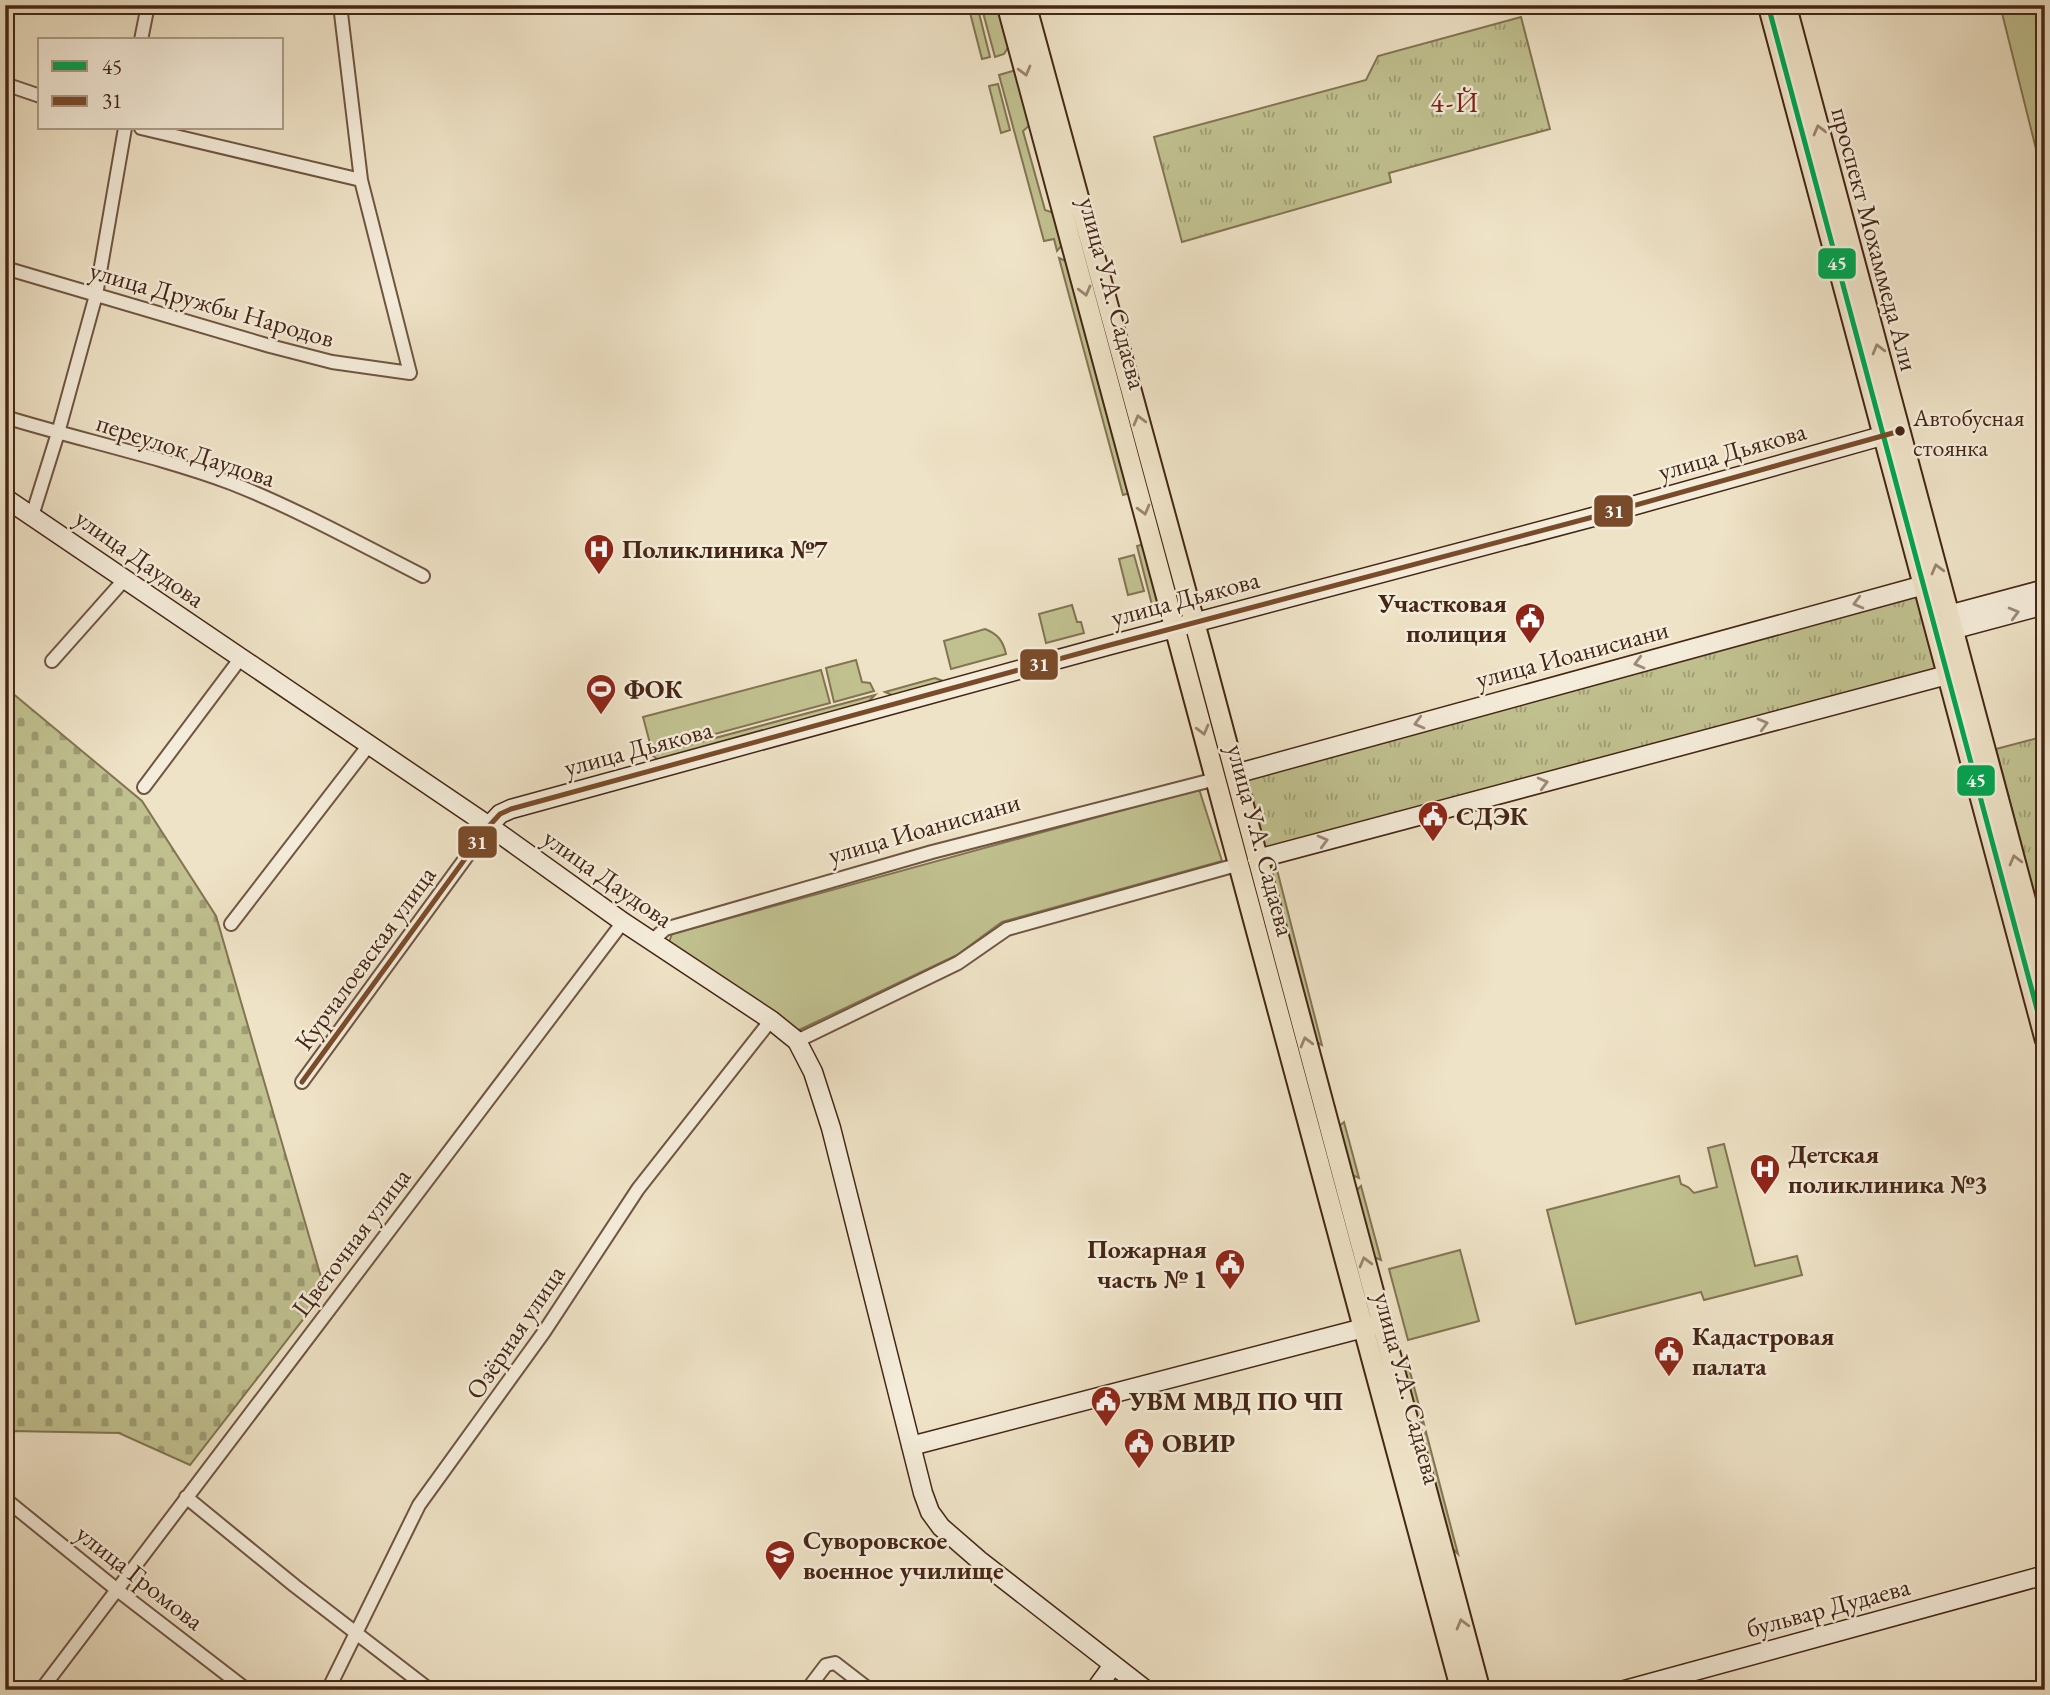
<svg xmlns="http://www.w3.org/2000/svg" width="2050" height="1695" viewBox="0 0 2050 1695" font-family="'EB Garamond',serif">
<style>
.grass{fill:#c1c190;stroke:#837452;stroke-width:2}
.cemetery{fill:url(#cemetery-stones);stroke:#837452;stroke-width:2}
.park{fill:url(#park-tufts);stroke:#837452;stroke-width:2}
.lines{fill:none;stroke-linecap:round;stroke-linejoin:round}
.street-casing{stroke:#705542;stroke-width:16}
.secondary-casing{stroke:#452615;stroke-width:21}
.primary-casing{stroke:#452615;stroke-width:23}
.street{stroke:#f5eddb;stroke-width:12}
.secondary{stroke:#f5eddb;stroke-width:18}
.primary{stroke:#efe3c7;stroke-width:19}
.bus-1-casing{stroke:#f5eddb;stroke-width:10}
.bus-2-casing{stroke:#f5eddb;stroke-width:10}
.bus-1{stroke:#00a651;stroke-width:5}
.bus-2{stroke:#7a4b2a;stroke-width:5}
.oneway{stroke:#9a846e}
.oneway2{stroke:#9d8a78}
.bus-dot{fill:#452615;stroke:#f5eddb;stroke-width:2.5}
.labels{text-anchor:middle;stroke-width:5;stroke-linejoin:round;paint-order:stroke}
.bus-label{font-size:24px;fill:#452615;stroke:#f5eddb;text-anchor:start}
.street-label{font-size:26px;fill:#452615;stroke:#f5eddb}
.poi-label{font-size:26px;font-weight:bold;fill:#452615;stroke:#f5eddb;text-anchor:start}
.neighbourhood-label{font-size:28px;letter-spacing:2px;fill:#7a1f14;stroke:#f5eddb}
.line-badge{stroke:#f5eddb;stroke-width:2.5}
.badge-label{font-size:19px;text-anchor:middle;font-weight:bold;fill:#fff}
</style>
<defs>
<pattern id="cemetery-stones" width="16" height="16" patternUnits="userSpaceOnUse" patternTransform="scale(1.75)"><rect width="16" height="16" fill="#c1c190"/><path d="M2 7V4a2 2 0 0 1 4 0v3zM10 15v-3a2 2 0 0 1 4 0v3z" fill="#9f9d74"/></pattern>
<pattern id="park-tufts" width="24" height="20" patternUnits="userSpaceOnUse" patternTransform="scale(1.75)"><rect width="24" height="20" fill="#c1c190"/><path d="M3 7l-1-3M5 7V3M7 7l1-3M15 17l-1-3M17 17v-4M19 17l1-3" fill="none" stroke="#9f9d74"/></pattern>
</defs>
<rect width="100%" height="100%" fill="#efe3c7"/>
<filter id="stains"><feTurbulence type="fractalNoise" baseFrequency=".00286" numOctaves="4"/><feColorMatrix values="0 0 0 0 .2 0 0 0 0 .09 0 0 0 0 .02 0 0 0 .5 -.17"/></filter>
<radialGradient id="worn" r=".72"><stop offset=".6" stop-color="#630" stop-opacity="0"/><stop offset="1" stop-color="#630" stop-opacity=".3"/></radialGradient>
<!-- grass -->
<path class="grass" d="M 968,5 L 977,5 L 990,57 L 982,59 Z
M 981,5 L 998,5 L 1009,46 L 1004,54 L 995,57 Z
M 2000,5 L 2045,5 L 2045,185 Z
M 1016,70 L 1030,125 L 1023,131 L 1045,210 L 1054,213 L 1063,244 L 1057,251 L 1054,239 L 1044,241 L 999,75 Z
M 998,84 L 1010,130 L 1001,133 L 989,86 Z
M 1059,258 L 1068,262 L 1130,493 L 1123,495 Z
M 1145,544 L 1162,609 L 1153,609 L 1137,546 Z
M 1134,555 L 1144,591 L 1128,595 L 1119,559 Z
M 1072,605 L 1077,622 L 1081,622 L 1084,633 L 1046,643 L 1039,614 Z
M 985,629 C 998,634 1003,641 1006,654 L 951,669 L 944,641 Z
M 856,660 L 862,682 L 870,683 L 874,691 L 834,702 L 826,668 Z
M 821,670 L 830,703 L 652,751 L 643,717 Z
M 935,678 L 943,681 L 939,685 L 894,696 L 885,692 Z
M 875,695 L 866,704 L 658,760 L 652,755 Z
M 1199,789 L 1222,861 L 1002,922 L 957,955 L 797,1031 L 672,946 L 669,942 L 672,934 Z
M 1275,862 L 1322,1045 L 1314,1041 L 1269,869 Z
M 1344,1122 L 1359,1178 L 1350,1174 L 1338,1127 Z
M 1724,1144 L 1755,1266 L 1797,1256 L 1802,1275 L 1704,1300 L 1701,1292 L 1576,1324 L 1547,1210 L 1679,1176 L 1681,1184 L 1688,1187 L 1694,1193 L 1717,1187 L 1708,1148 Z
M 1361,1186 L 1381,1260 L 1374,1257 L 1356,1191 Z
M 1460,1250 L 1479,1321 L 1408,1340 L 1389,1269 Z
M 1406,1357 L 1424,1424 L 1416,1419 L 1402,1364 Z
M 1426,1432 L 1458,1554 L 1451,1547 L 1422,1438 Z"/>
<!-- cemetery -->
<path class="cemetery" d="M 5,687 L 142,801 L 216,916 L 325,1291 L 190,1465 L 119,1433 L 10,1431 L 5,1436 Z"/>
<!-- park -->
<path class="park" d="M 1521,17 L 1550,129 L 1389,173 L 1391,182 L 1182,242 L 1154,137 L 1366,80 L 1378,56 Z
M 1918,593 L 1939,670 L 1264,853 L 1243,776 Z
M 2045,736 L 2045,934 L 1996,749 Z"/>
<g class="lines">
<!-- street casing -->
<g class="street-casing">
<path id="street" d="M 141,40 L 148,5
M 5,84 L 40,96
M 141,128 L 361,180
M 5,268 L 270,346 L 332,362 L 410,373 L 361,180 L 340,5
M 5,417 C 80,440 158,456 231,483 C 297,509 360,544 423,576
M 32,516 L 58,433 L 96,295 L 125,128
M 52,661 L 124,580
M 144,787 L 240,659
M 231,924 L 369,745
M 652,941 L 665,929 L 932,852 L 1216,779
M 797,1041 L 958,963 L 1007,929 L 1240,864
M 302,1082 L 489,826
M 186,1497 L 295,1586 L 430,1690
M 5,1499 L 116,1589 L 247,1690
M 41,1690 L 623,922
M 328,1690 L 419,1505 L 544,1332 L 638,1189 L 771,1020
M 807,1690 L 826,1665 L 835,1663 L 870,1690"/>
</g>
<!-- secondary casing -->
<g class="secondary-casing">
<path id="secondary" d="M 5,498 L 489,826 L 623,922 L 771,1020 L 797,1041 L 813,1072 L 831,1128 L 923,1493 L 930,1512 L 941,1527 L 979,1560 L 1146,1690
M 1937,618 L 2045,589
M 1940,633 L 2045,605
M 1235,774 L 1924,585
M 489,826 L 500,814 L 511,809 L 1110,645 L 1593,517 L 1896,432
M 1257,859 L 1947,675
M 911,1446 L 1375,1325
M 1095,1690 L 1113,1665
M 1625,1690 L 2045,1575"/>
</g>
<!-- primary casing -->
<g class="primary-casing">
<path id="primary" d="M 1007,5 L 1461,1690
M 1026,5 L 1202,650 L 1480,1690
M 1768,5 L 2045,1039
M 1786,5 L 2045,973"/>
</g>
<!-- street -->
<use href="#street" class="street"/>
<!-- secondary -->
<use href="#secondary" class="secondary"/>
<!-- primary -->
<use href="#primary" class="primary"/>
<!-- bus-1 casing -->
<g class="bus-1-casing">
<path id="bus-1" d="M 1768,5 L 2045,1039"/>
</g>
<!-- bus-2 casing -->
<g class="bus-2-casing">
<path id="bus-2" d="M 302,1082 L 489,826 L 500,814 L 511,809 L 1110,645 L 1593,517 L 1900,431"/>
</g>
<!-- bus-1 -->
<use href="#bus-1" class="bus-1"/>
<!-- bus-2 -->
<use href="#bus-2" class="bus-2"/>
</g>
<!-- one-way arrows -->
<defs><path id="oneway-chevron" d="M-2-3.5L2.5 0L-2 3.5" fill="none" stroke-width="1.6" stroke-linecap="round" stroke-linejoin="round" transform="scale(1.75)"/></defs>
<g class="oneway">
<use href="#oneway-chevron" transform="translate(1025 71) rotate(75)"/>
<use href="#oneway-chevron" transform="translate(1819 130) rotate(-105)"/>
<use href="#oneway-chevron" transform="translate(1085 291) rotate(75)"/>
<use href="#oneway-chevron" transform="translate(1878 349) rotate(-105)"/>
<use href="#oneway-chevron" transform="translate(1139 420) rotate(-105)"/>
<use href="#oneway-chevron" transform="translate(1144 510) rotate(75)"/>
<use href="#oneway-chevron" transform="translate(1937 569) rotate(-105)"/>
<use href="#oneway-chevron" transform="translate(1203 730) rotate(75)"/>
<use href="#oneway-chevron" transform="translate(2015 860) rotate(-105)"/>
<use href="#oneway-chevron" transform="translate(1306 1042) rotate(-105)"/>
<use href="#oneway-chevron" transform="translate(1365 1262) rotate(-105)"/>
<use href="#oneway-chevron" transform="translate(1462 1624) rotate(-105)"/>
</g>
<g class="oneway2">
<use href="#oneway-chevron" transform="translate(1858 603) rotate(165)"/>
<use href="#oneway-chevron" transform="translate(2014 613) rotate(-15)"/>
<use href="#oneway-chevron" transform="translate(1639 663) rotate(165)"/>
<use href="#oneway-chevron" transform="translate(1419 723) rotate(165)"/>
<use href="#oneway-chevron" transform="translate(1763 724) rotate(-15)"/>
<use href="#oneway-chevron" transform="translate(1543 783) rotate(-15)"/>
<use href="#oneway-chevron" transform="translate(1323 841) rotate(-15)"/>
</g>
<!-- icons -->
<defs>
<g id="hospital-pin" transform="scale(1.575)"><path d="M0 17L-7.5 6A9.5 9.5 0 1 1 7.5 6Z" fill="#8f2418" stroke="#f5eddb"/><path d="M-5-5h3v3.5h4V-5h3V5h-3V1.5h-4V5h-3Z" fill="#fff"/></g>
<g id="civic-pin" transform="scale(1.575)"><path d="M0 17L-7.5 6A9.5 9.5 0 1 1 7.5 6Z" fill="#8f2418" stroke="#f5eddb"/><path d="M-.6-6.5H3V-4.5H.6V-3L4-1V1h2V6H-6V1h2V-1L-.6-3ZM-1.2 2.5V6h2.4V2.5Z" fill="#fff"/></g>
<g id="stadium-pin" transform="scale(1.575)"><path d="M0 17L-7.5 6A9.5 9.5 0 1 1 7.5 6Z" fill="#8f2418" stroke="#f5eddb"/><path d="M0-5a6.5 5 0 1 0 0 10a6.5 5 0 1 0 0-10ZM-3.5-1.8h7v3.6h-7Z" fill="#fff"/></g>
<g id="university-pin" transform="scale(1.575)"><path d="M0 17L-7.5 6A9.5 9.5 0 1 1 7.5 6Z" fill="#8f2418" stroke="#f5eddb"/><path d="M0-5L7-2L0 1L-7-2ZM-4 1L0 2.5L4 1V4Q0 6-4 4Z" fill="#fff"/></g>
</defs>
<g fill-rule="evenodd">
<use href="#hospital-pin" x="599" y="549"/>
<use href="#civic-pin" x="1530" y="618"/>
<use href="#stadium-pin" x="601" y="689"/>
<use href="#civic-pin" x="1433" y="816"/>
<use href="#hospital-pin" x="1765" y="1169"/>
<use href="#civic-pin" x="1230" y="1264"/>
<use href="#civic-pin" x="1669" y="1351"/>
<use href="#civic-pin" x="1106" y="1401"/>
<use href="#civic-pin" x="1139" y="1443"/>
<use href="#university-pin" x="780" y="1555"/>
</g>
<!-- markers -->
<circle class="bus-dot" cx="1900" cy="431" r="6"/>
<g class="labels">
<!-- bus labels -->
<g class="bus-label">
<text x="1913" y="426">Автобусная<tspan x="1913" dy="30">стоянка</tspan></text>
</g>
<!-- street labels -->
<g class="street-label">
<text transform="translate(1875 239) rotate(75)" y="9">проспект Мохаммеда Али</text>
<text transform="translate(1113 293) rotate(75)" y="9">улица У.А. Садаева</text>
<text transform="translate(212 304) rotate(16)" y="9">улица Дружбы Народов</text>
<text transform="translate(186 450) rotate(18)" y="9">переулок Даудова</text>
<text transform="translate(1732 451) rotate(-16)" y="9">улица Дьякова</text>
<text transform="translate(140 558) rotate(35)" y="9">улица Даудова</text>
<text transform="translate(1185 598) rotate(-15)" y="9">улица Дьякова</text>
<text transform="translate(1572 654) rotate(-15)" y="9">улица Иоанисиани</text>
<text transform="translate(638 748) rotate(-15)" y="9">улица Дьякова</text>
<text transform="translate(924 828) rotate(-16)" y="9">улица Иоанисиани</text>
<text transform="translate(1261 840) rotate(75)" y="9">улица У.А. Садаева</text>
<text transform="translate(608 878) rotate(35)" y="9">улица Даудова</text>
<text transform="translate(365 958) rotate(-54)" y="9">Курчалоевская улица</text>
<text transform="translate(351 1242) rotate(-53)" y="9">Цветочная улица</text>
<text transform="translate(515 1332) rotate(-56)" y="9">Озёрная улица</text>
<text transform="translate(1408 1388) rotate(75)" y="9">улица У.А. Садаева</text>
<text transform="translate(140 1577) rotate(38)" y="9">улица Громова</text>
<text transform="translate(1828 1607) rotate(-15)" y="9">бульвар Дудаева</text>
</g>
<!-- poi labels -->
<g class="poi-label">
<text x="622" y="558">Поликлиника №7</text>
<text x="1507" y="612" text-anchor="end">Участковая<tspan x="1507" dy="30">полиция</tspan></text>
<text x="624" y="698">ФОК</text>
<text x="1456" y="825">СДЭК</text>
<text x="1788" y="1163">Детская<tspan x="1788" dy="30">поликлиника №3</tspan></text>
<text x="1207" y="1258" text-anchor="end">Пожарная<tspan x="1207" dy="30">часть № 1</tspan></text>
<text x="1692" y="1345">Кадастровая<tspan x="1692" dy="30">палата</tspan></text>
<text x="1129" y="1410">УВМ МВД ПО ЧП</text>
<text x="1162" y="1452">ОВИР</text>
<text x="803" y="1549">Суворовское<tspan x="803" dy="30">военное училище</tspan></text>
</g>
<!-- neighbourhood labels -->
<g class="neighbourhood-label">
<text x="1455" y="112">4-Й</text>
</g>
</g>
<g class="line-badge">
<rect x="1817" y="247" width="40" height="33" rx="7" fill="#00a651"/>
<rect x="1593" y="494" width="41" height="34" rx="7" fill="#7a4b2a"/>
<rect x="1019" y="648" width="40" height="33" rx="7" fill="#7a4b2a"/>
<rect x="1956" y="764" width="40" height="33" rx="7" fill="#00a651"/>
<rect x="457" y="825" width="41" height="34" rx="7" fill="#7a4b2a"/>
</g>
<g class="badge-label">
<text x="1837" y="270">45</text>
<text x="1614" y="518">31</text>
<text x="1039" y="671">31</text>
<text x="1976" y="787">45</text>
<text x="477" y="849">31</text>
</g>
<!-- margin -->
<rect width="2050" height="1695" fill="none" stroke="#efe3c7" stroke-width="28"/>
<rect x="7" y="7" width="2036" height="1681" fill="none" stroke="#452615" stroke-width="3.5"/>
<rect x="14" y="14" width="2022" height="1667" fill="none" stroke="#452615" stroke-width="2"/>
<!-- legend -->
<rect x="38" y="38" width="245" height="91" fill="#f5eddb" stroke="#af9d8c" stroke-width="2"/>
<rect x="52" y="61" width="35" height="10" fill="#00a651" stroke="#af9d8c" stroke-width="2"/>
<text x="102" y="74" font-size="21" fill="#452615">45</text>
<rect x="52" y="96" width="35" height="10" fill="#7a4b2a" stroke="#af9d8c" stroke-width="2"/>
<text x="102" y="108" font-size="21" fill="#452615">31</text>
<rect width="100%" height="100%" filter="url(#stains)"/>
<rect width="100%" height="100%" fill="url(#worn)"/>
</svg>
